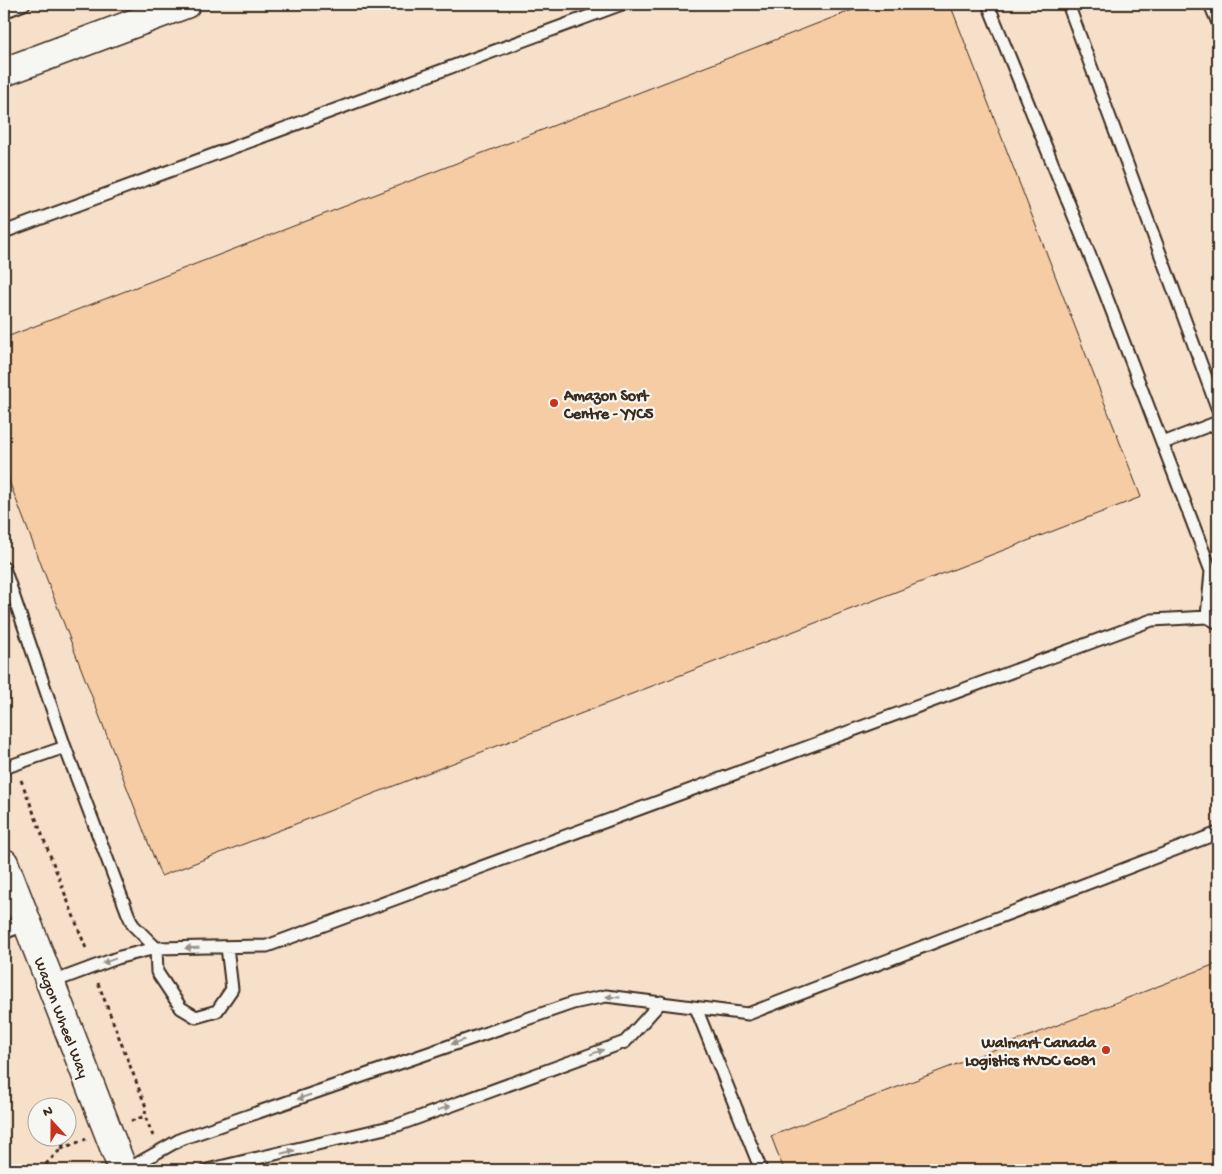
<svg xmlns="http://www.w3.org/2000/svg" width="1222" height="1174" viewBox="0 0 1222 1174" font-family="'Gochi Hand',sans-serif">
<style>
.built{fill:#f6e0ca;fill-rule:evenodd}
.building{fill:#f5cca4;stroke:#3b2a1e}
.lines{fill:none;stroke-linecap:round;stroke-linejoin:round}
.service-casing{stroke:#3b2a1e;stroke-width:15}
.tertiary-casing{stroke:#3b2a1e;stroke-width:31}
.path{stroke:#3b2a1e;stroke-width:3;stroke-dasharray:4 4;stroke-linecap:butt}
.service{stroke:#f6f6f2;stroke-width:11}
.tertiary{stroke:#f6f6f2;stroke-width:28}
.oneway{fill:#989088}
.poi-dot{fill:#c8321e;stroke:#f6f6f2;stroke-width:2}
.labels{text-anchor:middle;stroke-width:4.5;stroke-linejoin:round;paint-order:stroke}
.poi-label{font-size:16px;font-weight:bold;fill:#3b2a1e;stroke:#f6f6f2;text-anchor:start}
.street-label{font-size:16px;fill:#3b2a1e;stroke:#f6f6f2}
</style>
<rect width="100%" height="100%" fill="#f6e9db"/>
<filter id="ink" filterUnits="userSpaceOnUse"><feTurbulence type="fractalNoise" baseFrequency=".02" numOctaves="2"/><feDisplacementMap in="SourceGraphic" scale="10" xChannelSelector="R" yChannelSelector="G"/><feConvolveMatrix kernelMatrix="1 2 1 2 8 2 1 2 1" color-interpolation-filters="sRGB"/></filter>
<g filter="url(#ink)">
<!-- built -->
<path class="built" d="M 4,4 L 1218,4 L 1218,1170 L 4,1170 ZM 38,1106 L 68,1106 L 68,1136 L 38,1136 Z"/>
<!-- building -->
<path class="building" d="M 868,4 L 950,4 L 1141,497 L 161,876 L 4,468 L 4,338 Z
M 1218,963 L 1218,1170 L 784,1170 L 771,1136 Z"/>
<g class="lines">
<!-- service casing -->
<g class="service-casing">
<path id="service" d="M 988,4 L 1105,293 L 1211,571 L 1207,617
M 1068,4 L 1218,410
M 1210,4 L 1218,23
M 4,12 L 24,4
M 4,232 L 622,4
M 1163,443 L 1218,422
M 4,568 L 65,747 L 128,914 L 133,925 L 156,948 L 157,972 L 181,1008 L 196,1017 L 217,1011 L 232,989 L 227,947
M 4,768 L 65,747
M 4,933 L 27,924
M 50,983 L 120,957 L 156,948 L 267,946 L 1152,620 L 1207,617 L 1218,623
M 696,1008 L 761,1170
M 126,1170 L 181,1139 L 573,1003 L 606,996 L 748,1014 L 1218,833
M 207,1170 L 398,1125 L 625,1042 L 661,1002"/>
</g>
<!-- tertiary casing -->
<g class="tertiary-casing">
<path id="tertiary" d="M 4,72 L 186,4
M 4,863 L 123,1170"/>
</g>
<!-- path -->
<path class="path" d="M 4,732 L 9,748
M 21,780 L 87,951
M 98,983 L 146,1107 L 145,1116 L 153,1136
M 68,1119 L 69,1131 L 68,1135
M 131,1121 L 145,1116
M 61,1149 L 86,1139
M 40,1170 L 61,1149 L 67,1136"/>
<!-- service -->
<use href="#service" class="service"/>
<!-- tertiary -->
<use href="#tertiary" class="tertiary"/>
</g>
<!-- one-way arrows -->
<defs><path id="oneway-solid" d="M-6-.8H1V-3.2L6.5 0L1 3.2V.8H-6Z" transform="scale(1.25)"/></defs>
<g class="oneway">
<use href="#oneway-solid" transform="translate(192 948) rotate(179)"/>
<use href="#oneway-solid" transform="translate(109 961) rotate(160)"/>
<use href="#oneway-solid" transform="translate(613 997) rotate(-176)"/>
<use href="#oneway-solid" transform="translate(458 1042) rotate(161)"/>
<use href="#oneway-solid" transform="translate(597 1052) rotate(-20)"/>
<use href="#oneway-solid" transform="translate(304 1097) rotate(161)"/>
<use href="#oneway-solid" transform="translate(444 1108) rotate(-20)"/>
<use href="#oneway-solid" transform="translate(288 1152) rotate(-13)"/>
</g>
</g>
<!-- markers -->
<g class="poi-dot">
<circle cx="554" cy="403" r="5"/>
<circle cx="1106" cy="1050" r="5"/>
</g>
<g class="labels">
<!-- poi labels -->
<g class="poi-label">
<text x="564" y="400">Amazon Sort<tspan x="564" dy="18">Centre - YYC5</tspan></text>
<text x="1096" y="1047" text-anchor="end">Walmart Canada<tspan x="1096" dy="18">Logistics HVDC 6081</tspan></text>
</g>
<!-- street labels -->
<g class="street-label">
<text transform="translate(63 1017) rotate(69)" y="6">Wagon Wheel Way</text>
</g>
</g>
<!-- margin -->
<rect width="1222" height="1174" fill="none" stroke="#f6f6f2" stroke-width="20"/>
<rect x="10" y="10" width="1202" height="1154" fill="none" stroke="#3b2a1e" stroke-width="2" filter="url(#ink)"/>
<!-- north arrow -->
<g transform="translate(52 1122) rotate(339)"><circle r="24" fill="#f6f6f2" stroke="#aba49d"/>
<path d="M0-4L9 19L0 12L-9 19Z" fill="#c8321e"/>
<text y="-8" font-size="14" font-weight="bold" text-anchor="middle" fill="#3b2a1e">N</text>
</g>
</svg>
